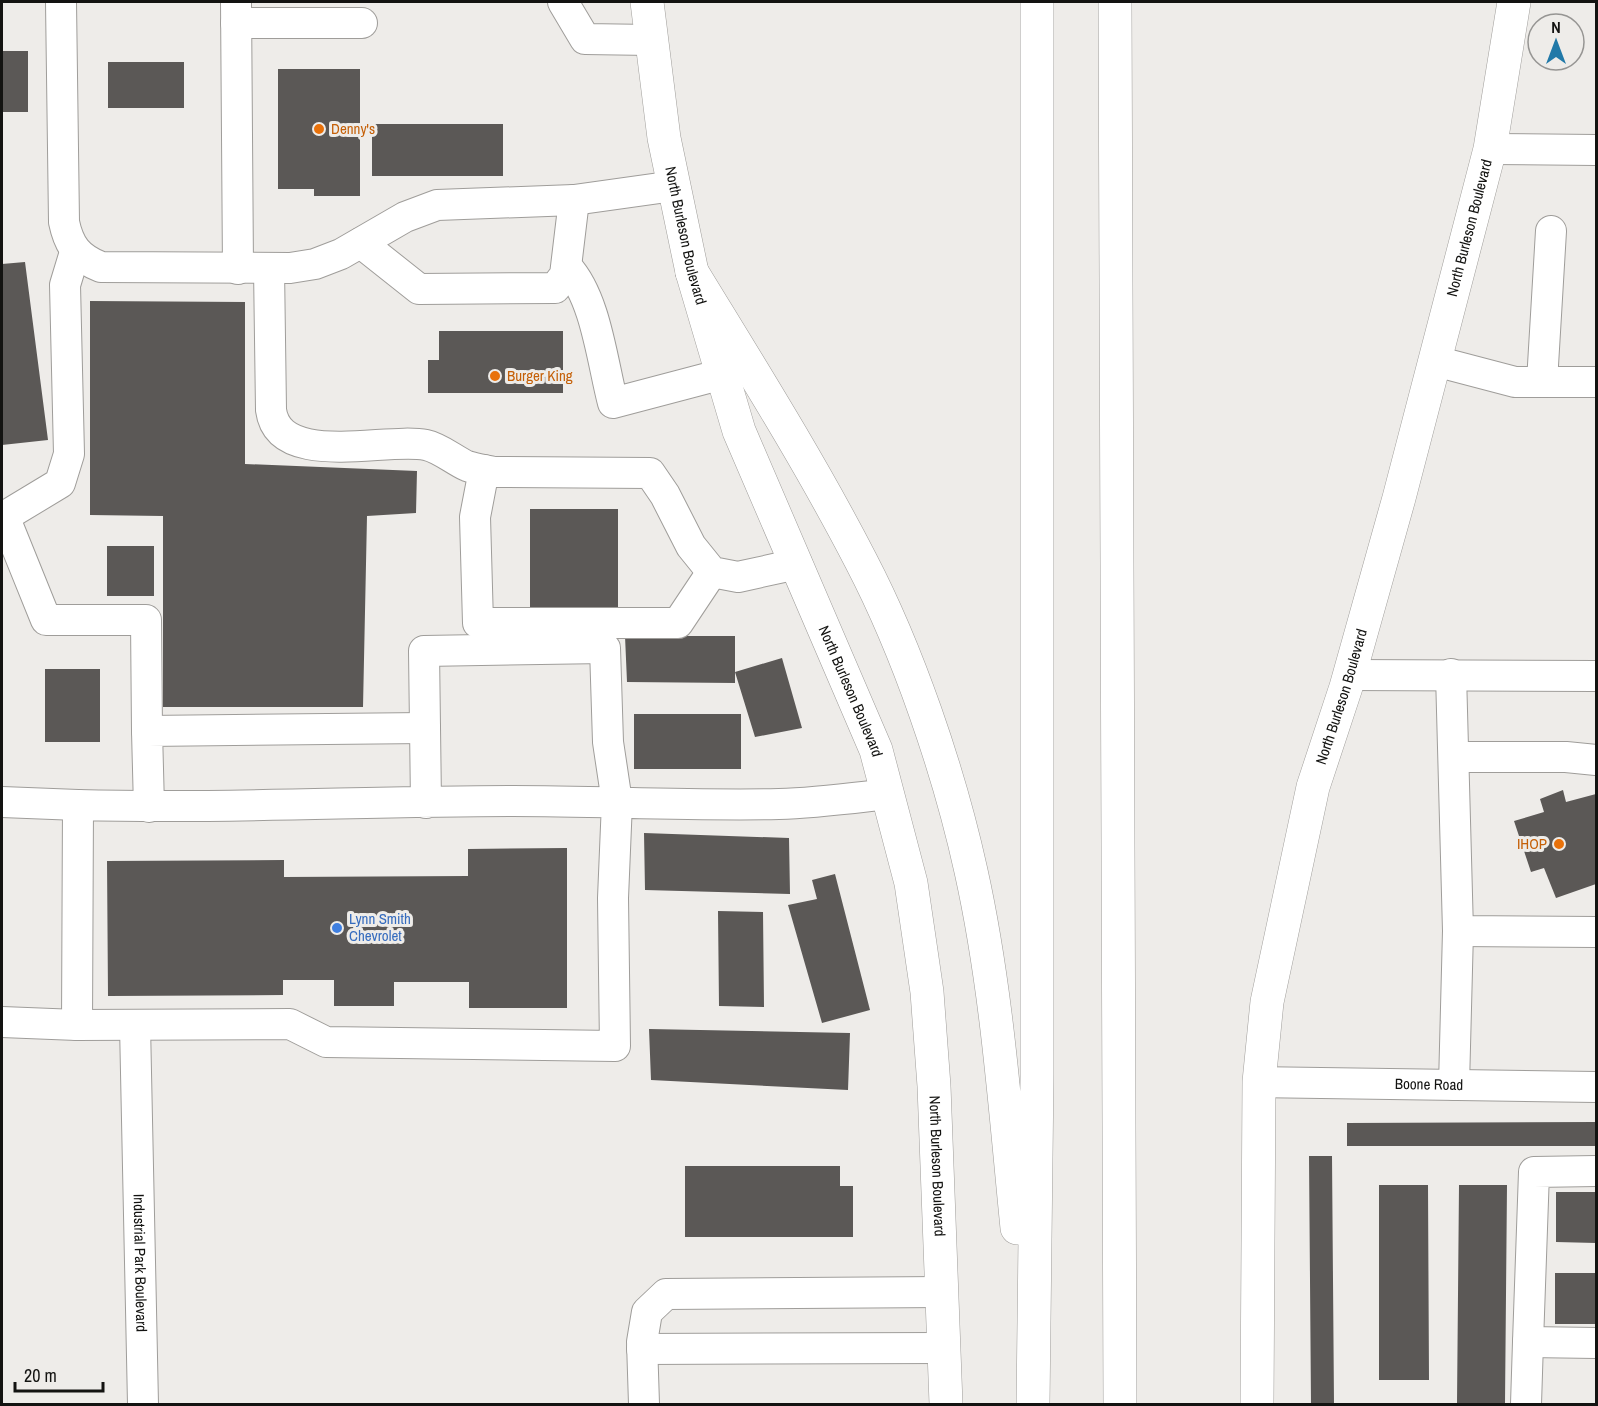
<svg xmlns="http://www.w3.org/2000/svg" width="1598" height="1406" viewBox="0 0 1598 1406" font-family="'Archivo Narrow',sans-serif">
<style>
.building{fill:#5b5856}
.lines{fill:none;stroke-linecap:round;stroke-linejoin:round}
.minor-casing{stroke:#9f9d9a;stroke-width:32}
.major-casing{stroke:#9f9d9a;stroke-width:34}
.highway-casing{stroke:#9f9d9a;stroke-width:34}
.minor{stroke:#fff;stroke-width:30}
.major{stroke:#fff;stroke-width:33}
.highway{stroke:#fff;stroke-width:33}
.food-dot{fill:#e8710a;stroke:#eeece9;stroke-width:2}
.shop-dot{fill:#3f7fe0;stroke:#eeece9;stroke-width:2}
.labels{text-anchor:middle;stroke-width:6;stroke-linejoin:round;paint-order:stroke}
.food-label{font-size:15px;fill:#c56008;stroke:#eeece9;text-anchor:start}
.street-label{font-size:15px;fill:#131311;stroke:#eeece9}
.shop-label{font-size:15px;fill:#366cbe;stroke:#eeece9;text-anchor:start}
</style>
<rect width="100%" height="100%" fill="#eeece9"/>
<!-- building -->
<path class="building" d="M 2,51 L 28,51 L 28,112 L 2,112 Z
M 108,62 L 184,62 L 184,108 L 108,108 Z
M 278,69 L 360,69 L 360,196 L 314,196 L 314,189 L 278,189 Z
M 372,124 L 503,124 L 503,176 L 372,176 Z
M 25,262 L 48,440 L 2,445 L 2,264 Z
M 90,301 L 245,302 L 245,464 L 417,471 L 416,513 L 367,516 L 363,707 L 163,707 L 163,516 L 90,515 Z
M 439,331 L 563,331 L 563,393 L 428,393 L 428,360 L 439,360 Z
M 530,509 L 618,509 L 618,609 L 530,609 Z
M 107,546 L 154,546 L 154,596 L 107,596 Z
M 625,636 L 735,636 L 735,683 L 627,682 Z
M 782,658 L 802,728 L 755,737 L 735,672 Z
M 45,669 L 100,669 L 100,742 L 45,742 Z
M 634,714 L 741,714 L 741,769 L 634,769 Z
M 1563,790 L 1566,802 L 1596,794 L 1596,884 L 1556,898 L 1544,868 L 1531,872 L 1514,821 L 1544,812 L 1540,799 Z
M 644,833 L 789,838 L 790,894 L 645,890 Z
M 567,848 L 567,1008 L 469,1008 L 469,982 L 394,982 L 394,1006 L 334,1006 L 334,980 L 283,980 L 283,995 L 108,996 L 107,861 L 284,860 L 284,877 L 468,876 L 468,849 Z
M 835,874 L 870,1010 L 822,1023 L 788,905 L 817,899 L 812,880 Z
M 718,911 L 763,912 L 764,1007 L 719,1006 Z
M 649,1029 L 850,1033 L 848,1090 L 651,1080 Z
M 1596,1122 L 1596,1146 L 1347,1146 L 1347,1123 Z
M 1309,1156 L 1332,1156 L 1334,1404 L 1311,1404 Z
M 685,1166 L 840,1166 L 840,1186 L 853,1186 L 853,1237 L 685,1237 Z
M 1379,1185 L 1428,1185 L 1429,1380 L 1379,1380 Z
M 1459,1185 L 1507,1185 L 1505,1404 L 1457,1404 Z
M 1556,1192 L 1596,1192 L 1596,1243 L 1556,1242 Z
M 1555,1273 L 1596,1273 L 1596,1324 L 1555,1324 Z"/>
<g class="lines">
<!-- minor casing -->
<g class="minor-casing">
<g id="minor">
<path d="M 61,2 L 64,222 C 69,246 78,258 101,267 L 290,268 L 315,264 L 341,254 L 405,217 L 437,205 L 574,200 L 674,186"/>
<path d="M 236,2 L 238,269"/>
<path d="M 563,2 L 585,39 L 651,40"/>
<path d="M 236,23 L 362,23"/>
<path d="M 1490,149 L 1596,150"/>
<path d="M 361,243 L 419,289 L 555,288 L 565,275 L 574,200"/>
<path d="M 567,267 C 596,298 602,361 613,403 L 723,374"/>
<path d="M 269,268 L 271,410 C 279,469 385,437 426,445 C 440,448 454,460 467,466 C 476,469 485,470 494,472 L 650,473 L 665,495 L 691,546 L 712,572 L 738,577 L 797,564"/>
<path d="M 1435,361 L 1515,382 L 1596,382"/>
<path d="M 1542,382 L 1551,231"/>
<path d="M 484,470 L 475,517 L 478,623 L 678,623 L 712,572"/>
<path d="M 4,516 L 46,620 L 146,620 L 147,731"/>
<path d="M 2,518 L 60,483 L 69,454 L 65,285 L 75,252"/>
<path d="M 1451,674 L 1458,931 L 1596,932"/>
<path d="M 1349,675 L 1596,676"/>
<path d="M 1454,757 L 1566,757 L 1596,760"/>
<path d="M 2,802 L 78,805"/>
<path d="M 426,803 L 424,651 L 605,648 L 608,742 L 617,802 L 613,898 L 615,1046 L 326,1042 L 290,1024 L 77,1025 L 78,805 C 223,809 367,801 512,801 C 601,801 691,806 779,804 C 815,803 852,798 888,794"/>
<path d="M 149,807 L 147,731 L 425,728"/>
<path d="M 2,1022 L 77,1025"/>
<path id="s1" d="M 135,1025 L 143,1404"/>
<path id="s2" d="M 1259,1082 L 1596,1087"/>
<path d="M 1454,1085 L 1458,931"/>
<path d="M 1596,1171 L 1534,1172 L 1528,1342 L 1596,1343"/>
<path d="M 642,1349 L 944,1348"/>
<path d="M 644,1404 L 642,1342 L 647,1312 L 666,1294 L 942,1292"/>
<path d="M 1526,1404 L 1528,1342"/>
</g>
</g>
<!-- major casing -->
<g class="major-casing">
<g id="major">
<path id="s3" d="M 647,2 L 664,138 L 692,272 L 739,431 L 876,750 L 911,883 L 927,992 L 934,1086 L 946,1404"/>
<path id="s4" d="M 1257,1404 L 1259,1082 L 1267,1002 L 1313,787 L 1346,687 L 1399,498 L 1490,149 L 1514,2"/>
</g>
</g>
<!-- highway casing -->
<g class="highway-casing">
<path id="highway" d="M 1115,2 L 1120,1404
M 692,272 C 750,367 810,462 861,561 C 908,651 949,771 971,871 C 997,988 1005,1109 1017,1228
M 1033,1404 L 1037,1076 L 1037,2"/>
</g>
<!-- minor -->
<use href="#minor" class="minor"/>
<!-- major -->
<use href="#major" class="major"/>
<!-- highway -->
<use href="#highway" class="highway"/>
</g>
<!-- markers -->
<g class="food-dot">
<circle cx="319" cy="129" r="6"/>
<circle cx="495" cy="376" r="6"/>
<circle cx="1559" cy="844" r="6"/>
</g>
<circle class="shop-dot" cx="337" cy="928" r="6"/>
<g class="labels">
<!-- food labels -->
<g class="food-label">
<text x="331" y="134">Denny's</text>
<text x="507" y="381">Burger King</text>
<text x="1547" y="849" text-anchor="end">IHOP</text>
</g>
<!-- street labels -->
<g class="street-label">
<text dy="5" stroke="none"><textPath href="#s4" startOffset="1203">North Burleson Boulevard</textPath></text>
<text dy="5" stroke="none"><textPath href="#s3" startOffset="237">North Burleson Boulevard</textPath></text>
<text dy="5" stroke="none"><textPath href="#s3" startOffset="723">North Burleson Boulevard</textPath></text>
<text dy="5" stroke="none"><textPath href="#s4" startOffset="717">North Burleson Boulevard</textPath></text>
<text dy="5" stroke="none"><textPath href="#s2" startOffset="170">Boone Road</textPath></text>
<text dy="5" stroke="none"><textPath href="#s3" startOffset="1209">North Burleson Boulevard</textPath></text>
<text dy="5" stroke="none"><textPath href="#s1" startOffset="238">Industrial Park Boulevard</textPath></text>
</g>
<!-- shop labels -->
<g class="shop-label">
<text x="349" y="924">Lynn Smith<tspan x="349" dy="17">Chevrolet</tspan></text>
</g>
</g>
<!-- border -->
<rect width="1598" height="1406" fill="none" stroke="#131311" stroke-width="6"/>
<!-- north arrow -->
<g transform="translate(1556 42)"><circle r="28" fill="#eeece9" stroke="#969593" stroke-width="1.5"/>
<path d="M0-4.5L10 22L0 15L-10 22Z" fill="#2179a8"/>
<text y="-9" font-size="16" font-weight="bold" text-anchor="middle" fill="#131311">N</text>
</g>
<!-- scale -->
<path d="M15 1382v9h88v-9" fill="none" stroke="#131311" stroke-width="3"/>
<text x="24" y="1382" font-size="18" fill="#131311" stroke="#eeece9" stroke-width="4.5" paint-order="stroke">20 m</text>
</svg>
